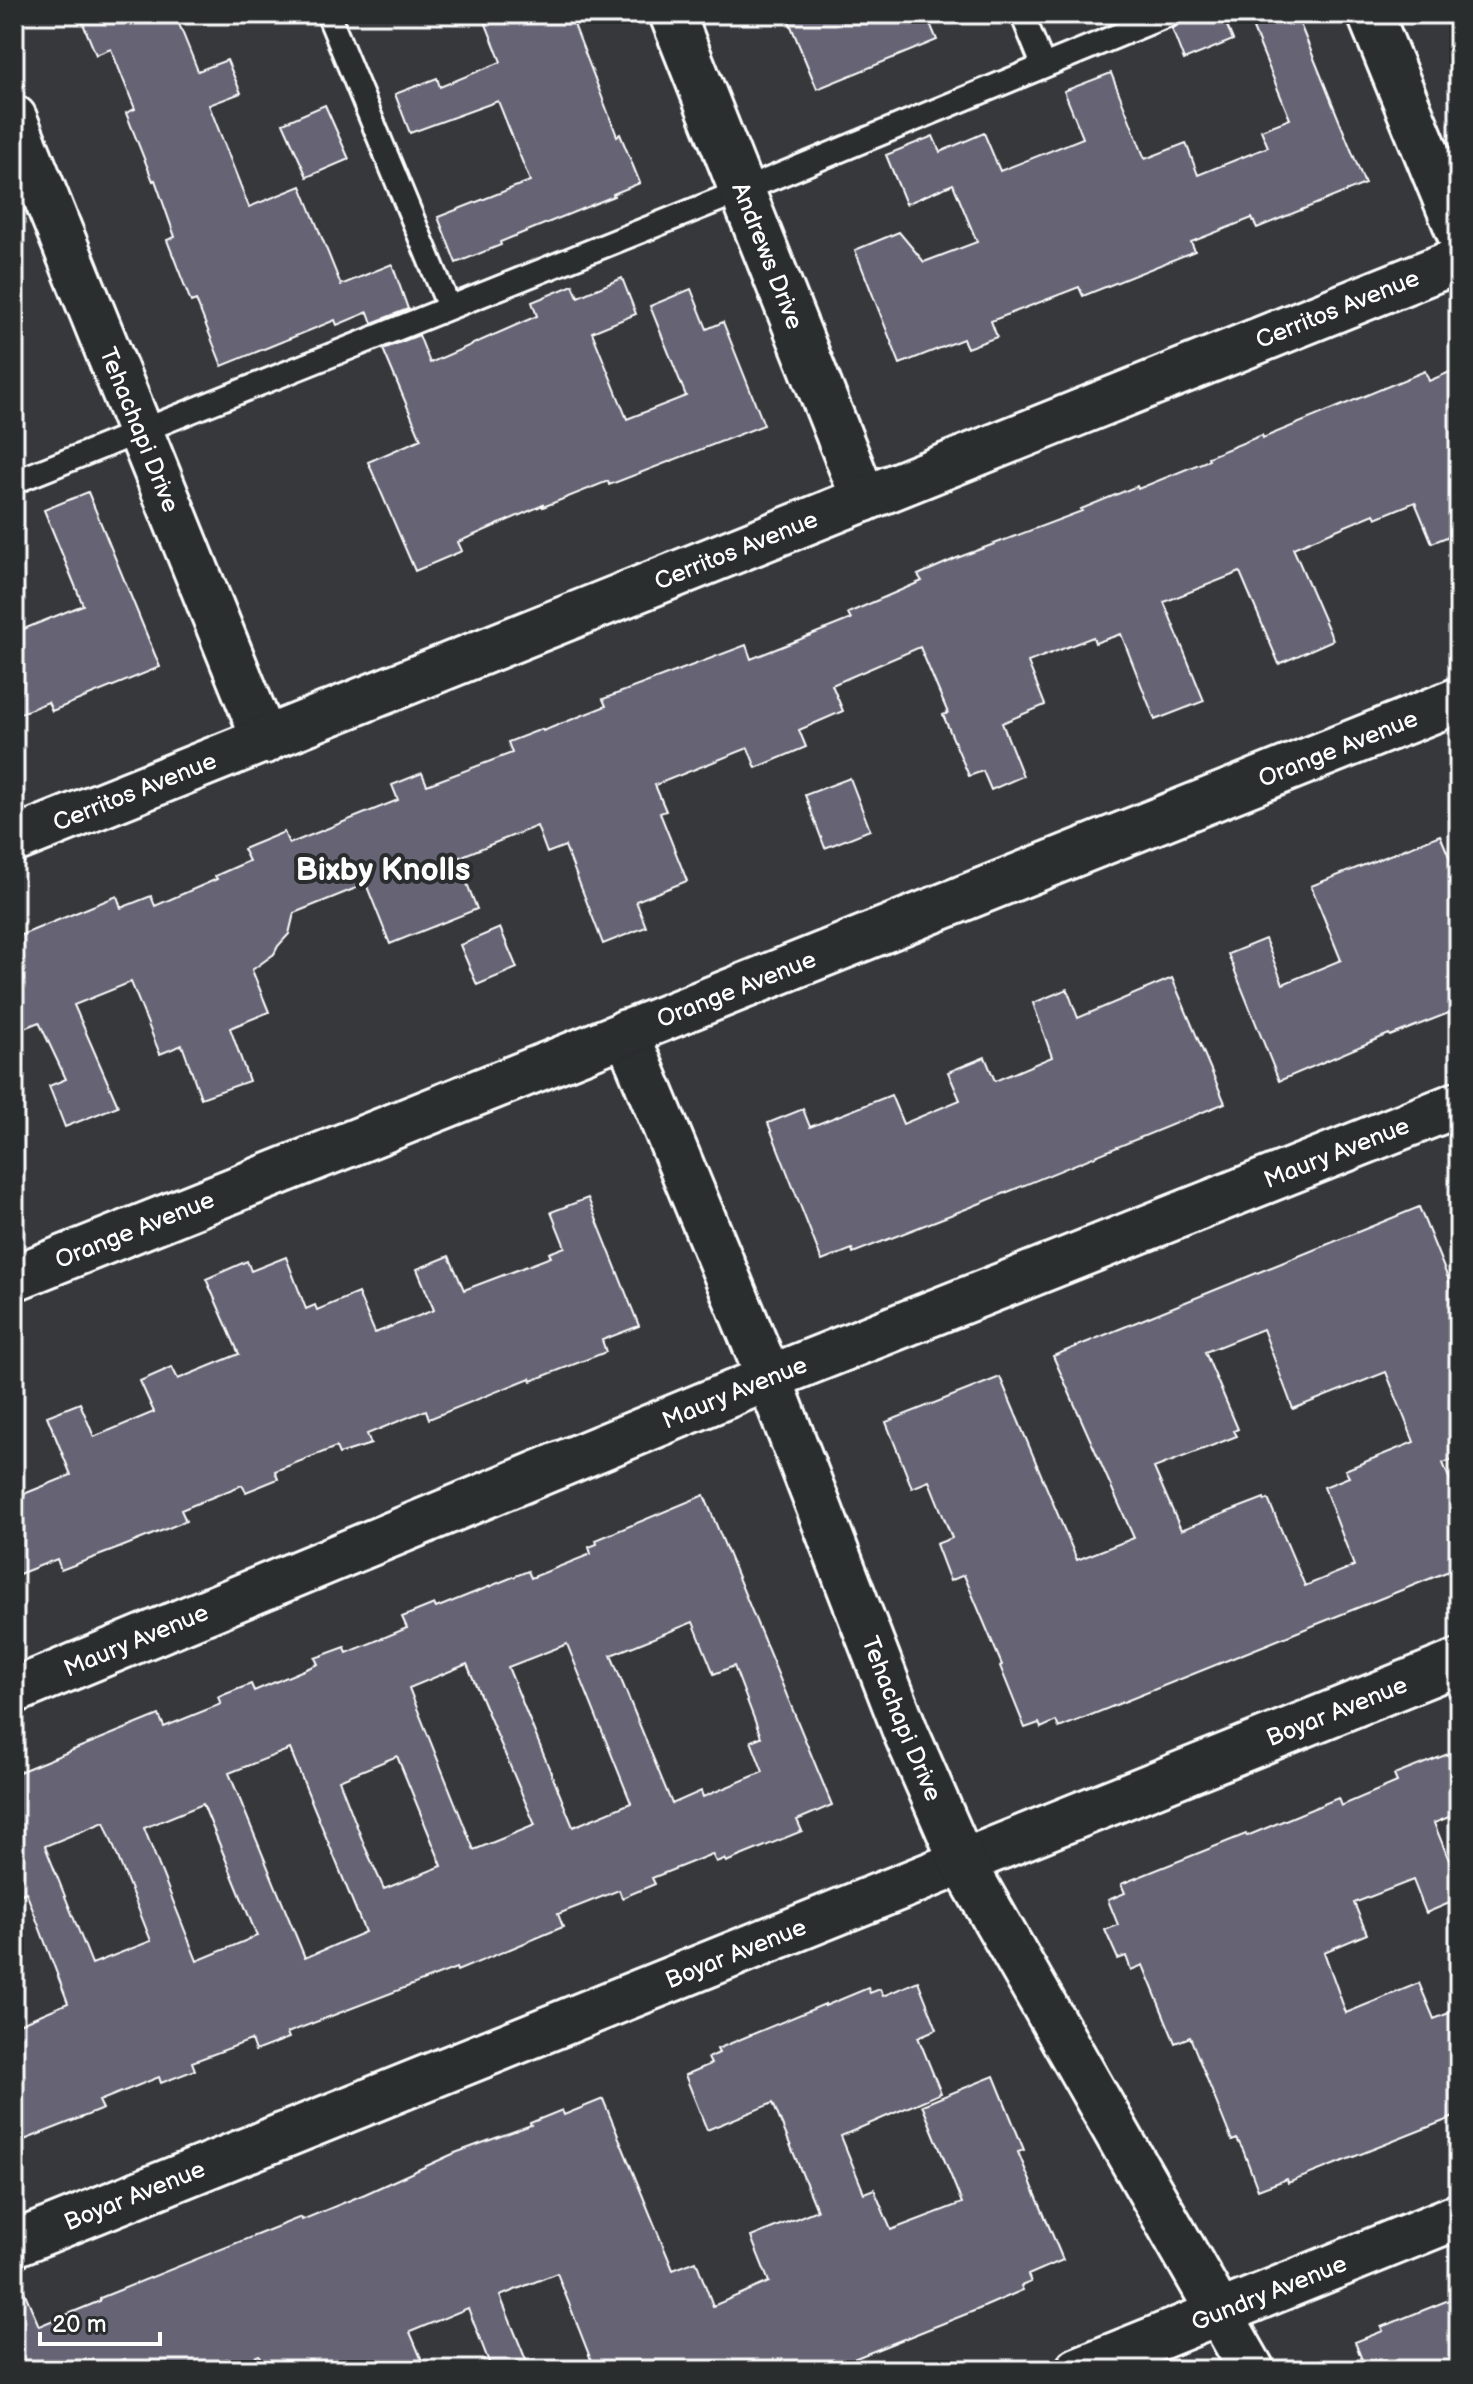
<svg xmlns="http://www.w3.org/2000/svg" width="1473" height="2384" viewBox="0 0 1473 2384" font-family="'Balsamiq Sans',sans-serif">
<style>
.building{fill:#666375;stroke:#fff;stroke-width:2;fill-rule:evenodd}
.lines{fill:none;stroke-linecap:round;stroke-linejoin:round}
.lane-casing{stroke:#fff;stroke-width:28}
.street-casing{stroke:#fff;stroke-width:50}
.secondary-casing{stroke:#fff;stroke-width:50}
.lane{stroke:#2a2d2e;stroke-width:22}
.street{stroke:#2a2d2e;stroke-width:44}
.secondary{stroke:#2a2d2e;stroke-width:44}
.labels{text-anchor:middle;stroke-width:8;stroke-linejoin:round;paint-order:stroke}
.street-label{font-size:24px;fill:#fff;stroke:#2a2d2e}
.district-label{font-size:32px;font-weight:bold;fill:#fff;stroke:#2a2d2e}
</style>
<rect width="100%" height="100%" fill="#36383c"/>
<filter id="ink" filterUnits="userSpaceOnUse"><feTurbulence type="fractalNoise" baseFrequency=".0125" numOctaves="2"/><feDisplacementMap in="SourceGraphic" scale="16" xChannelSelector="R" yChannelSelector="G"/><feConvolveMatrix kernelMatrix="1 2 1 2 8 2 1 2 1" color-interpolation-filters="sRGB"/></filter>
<g filter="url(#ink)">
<!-- building -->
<path class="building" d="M 79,14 L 175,14 L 198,71 L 227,60 L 241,93 L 209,105 L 249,207 L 301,186 L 341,285 L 392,264 L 408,309 L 372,323 L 368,312 L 337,325 L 335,320 L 222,366 L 196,300 L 191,302 L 167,240 L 175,237 L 155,180 L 153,181 L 126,113 L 135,109 L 111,49 L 96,55 Z
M 482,14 L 570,14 L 617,136 L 620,134 L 640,183 L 613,194 L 614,196 L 500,242 L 501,245 L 456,263 L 438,217 L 530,181 L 498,101 L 410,133 L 395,94 L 437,78 L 440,87 L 501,62 Z
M 786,14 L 926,14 L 937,40 L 817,89 Z
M 1184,14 L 1222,14 L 1233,40 L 1184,60 L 1172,29 L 1181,23 Z
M 1281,14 L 1296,14 L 1365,184 L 1257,228 L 1252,218 L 1191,242 L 1195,251 L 1083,296 L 1079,287 L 991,321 L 997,337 L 967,348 L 963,339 L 900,364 L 855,250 L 899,232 L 924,262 L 977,242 L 953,184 L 906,204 L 886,155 L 933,136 L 940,152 L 984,133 L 1000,171 L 1083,138 L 1064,91 L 1111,73 L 1145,159 L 1186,143 L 1198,175 L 1268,147 L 1261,130 L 1290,119 L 1252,26 Z
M 325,105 L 349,159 L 307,177 L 283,123 Z
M 622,278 L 636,314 L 592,332 L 627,419 L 686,396 L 650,306 L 691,289 L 707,329 L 723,322 L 764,425 L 609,485 L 608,481 L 543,507 L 543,505 L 458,542 L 462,551 L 415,571 L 368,462 L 421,439 L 383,349 L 419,335 L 430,363 L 537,316 L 532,302 L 573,285 L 578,297 Z
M 1459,368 L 1459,532 L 1432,543 L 1415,502 L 1376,518 L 1374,514 L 1293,548 L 1333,640 L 1279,664 L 1240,572 L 1164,602 L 1204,701 L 1155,720 L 1121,634 L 1095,643 L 1093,637 L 1028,662 L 1045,705 L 1002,723 L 1023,776 L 991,790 L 983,771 L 969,776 L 943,715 L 948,713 L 920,647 L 832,685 L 843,711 L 799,730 L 806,747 L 756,768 L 748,748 L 655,785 L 666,811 L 660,813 L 687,881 L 636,901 L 646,927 L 603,944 L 565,846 L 547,853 L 537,826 L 457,858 L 477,909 L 390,944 L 366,884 L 294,913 L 289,934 L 278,946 L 274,954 L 252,970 L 269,1012 L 230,1028 L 249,1081 L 201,1098 L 182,1045 L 160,1054 L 131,982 L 74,1005 L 118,1106 L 65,1127 L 49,1086 L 66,1079 L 39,1022 L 14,1032 L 14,938 L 117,896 L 121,908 L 151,896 L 155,906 L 217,879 L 215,876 L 249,861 L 243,849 L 284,832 L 289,844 L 398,800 L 392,785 L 422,773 L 427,785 L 512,753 L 508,742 L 542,729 L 543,731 L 606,706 L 603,699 L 746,645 L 751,659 L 851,619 L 848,613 L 922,581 L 918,575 L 957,558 L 1082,511 L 1081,509 L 1137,486 L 1138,489 L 1209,460 L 1208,457 L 1262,435 L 1263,438 L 1425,371 L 1429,381 Z
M 88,492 L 160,667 L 52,711 L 48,702 L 14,716 L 14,633 L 83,605 L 44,510 Z
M 850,778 L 870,830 L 825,848 L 805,795 Z
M 1440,835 L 1459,880 L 1459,1009 L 1390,1036 L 1389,1034 L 1279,1081 L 1228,954 L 1265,939 L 1283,984 L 1341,960 L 1311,886 Z
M 500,928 L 517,968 L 477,985 L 460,945 Z
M 1172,978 L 1225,1103 L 971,1207 L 853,1253 L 852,1249 L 822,1261 L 768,1123 L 803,1109 L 810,1127 L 891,1095 L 903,1124 L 960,1100 L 948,1072 L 985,1057 L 995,1081 L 1052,1057 L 1033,1003 L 1067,989 L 1078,1018 Z
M 588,1198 L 639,1326 L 602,1340 L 606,1352 L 531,1381 L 530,1378 L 429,1419 L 426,1410 L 367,1434 L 371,1444 L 339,1454 L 336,1447 L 275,1471 L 278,1479 L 246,1492 L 242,1485 L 181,1510 L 186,1521 L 119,1548 L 61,1570 L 57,1559 L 14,1576 L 14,1498 L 71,1475 L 47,1416 L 80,1403 L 94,1437 L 154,1412 L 140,1381 L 172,1367 L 178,1379 L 239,1354 L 206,1279 L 247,1261 L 251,1271 L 286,1257 L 306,1309 L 315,1305 L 317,1310 L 358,1293 L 375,1333 L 434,1310 L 417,1269 L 449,1256 L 464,1290 L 551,1257 L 549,1253 L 565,1247 L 551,1212 Z
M 1419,1207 L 1459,1305 L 1459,1457 L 1443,1463 L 1459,1502 L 1459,1567 L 1059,1728 L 1056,1721 L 1041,1728 L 1039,1723 L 1025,1728 L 1000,1666 L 1002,1665 L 964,1575 L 950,1581 L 936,1544 L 952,1538 L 929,1481 L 912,1488 L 886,1422 L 1000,1377 L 1077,1560 L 1134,1538 L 1053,1356 ZM 1263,1329 L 1293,1409 L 1386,1372 L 1414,1442 L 1345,1470 L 1349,1477 L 1324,1487 L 1354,1566 L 1305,1586 L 1268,1499 L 1265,1501 L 1264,1498 L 1181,1530 L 1154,1468 L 1237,1436 L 1234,1431 L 1238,1429 L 1205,1352 Z
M 704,1495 L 832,1805 L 797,1820 L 802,1831 L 726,1862 L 724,1859 L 716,1862 L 712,1854 L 652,1878 L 655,1884 L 622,1898 L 619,1890 L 558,1914 L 563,1927 L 457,1971 L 456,1968 L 287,2033 L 289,2038 L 255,2051 L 251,2040 L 192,2062 L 195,2070 L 161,2083 L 159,2077 L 99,2101 L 103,2109 L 14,2144 L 14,2026 L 68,2003 L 26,1892 L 14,1897 L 14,1774 L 159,1715 L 164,1727 L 221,1704 L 218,1697 L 251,1684 L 254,1691 L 318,1664 L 315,1658 L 345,1647 L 347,1653 L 407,1628 L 402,1617 L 434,1604 L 436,1608 L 528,1571 L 531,1578 L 591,1554 L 589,1547 L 597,1544 L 596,1540 ZM 693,1622 L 714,1674 L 734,1666 L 761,1737 L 751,1741 L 763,1772 L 703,1797 L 701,1791 L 672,1804 L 611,1655 ZM 567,1644 L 631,1803 L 573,1827 L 508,1667 ZM 467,1664 L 535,1825 L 474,1850 L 409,1688 ZM 290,1749 L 365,1932 L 305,1958 L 229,1773 ZM 397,1756 L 442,1866 L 384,1889 L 365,1847 L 339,1780 ZM 203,1804 L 257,1936 L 197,1961 L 144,1828 ZM 104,1822 L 151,1941 L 92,1964 L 45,1846 Z
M 1448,1754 L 1452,1763 L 1459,1760 L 1459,1813 L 1434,1823 L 1459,1885 L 1459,1899 L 1426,1913 L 1413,1880 L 1354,1903 L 1367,1934 L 1324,1952 L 1346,2013 L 1419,1983 L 1434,2019 L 1459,2009 L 1459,2115 L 1288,2183 L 1287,2179 L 1258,2190 L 1243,2150 L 1237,2139 L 1232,2141 L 1190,2037 L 1175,2043 L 1143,1965 L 1131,1970 L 1126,1956 L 1118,1959 L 1105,1930 L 1118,1925 L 1108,1900 L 1125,1893 L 1121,1884 L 1246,1834 L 1247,1836 L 1338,1798 L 1341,1806 L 1397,1782 L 1394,1775 Z
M 918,1981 L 937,2029 L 918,2037 L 941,2093 L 841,2136 L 864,2193 L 874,2189 L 891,2230 L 962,2203 L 922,2105 L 994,2076 L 1024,2150 L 1018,2152 L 1063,2260 L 1028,2275 L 1031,2282 L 1021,2286 L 1023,2290 L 979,2309 L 826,2370 L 595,2370 L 557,2273 L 500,2296 L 530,2370 L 492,2370 L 468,2308 L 410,2332 L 426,2370 L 264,2370 L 259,2355 L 229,2368 L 226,2359 L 199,2370 L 130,2370 L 125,2359 L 99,2370 L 14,2370 L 14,2268 L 39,2326 L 100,2301 L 100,2298 L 301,2217 L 302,2220 L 365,2194 L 455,2153 L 531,2125 L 530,2123 L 562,2110 L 564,2115 L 603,2099 L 673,2270 L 696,2261 L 713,2306 L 769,2282 L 751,2237 L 817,2210 L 773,2103 L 707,2130 L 685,2075 L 711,2064 L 708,2058 L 719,2053 L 717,2049 L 825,2004 L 825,2006 L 868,1988 L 870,1993 L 880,1989 L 883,1996 Z
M 1459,2296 L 1459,2370 L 1366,2370 L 1355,2342 L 1383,2331 L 1381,2327 Z"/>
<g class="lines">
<!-- lane casing -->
<g class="lane-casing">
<path id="lane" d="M 328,14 L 449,307
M 1022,14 L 1043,65
M 14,482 L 741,191 L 1170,14"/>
</g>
<!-- street casing -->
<g class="street-casing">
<g id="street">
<path id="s1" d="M 672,14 L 864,499"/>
<path d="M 1370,14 L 1459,232"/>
<path id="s2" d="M 14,118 L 265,741"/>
<path id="s3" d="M 14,840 L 1459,260"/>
<path id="s4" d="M 14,1691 L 769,1378 L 1459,1104"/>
<path id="s5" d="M 14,2244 L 1459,1662"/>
<path id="s6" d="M 1078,2370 L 1459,2216"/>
</g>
</g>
<!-- secondary casing -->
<g class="secondary-casing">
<g id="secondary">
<path id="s7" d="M 626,1032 L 769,1378 L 906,1733 L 962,1861 L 1252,2370"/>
<path id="s8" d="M 14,1278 L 1459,700"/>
</g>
</g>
<!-- lane -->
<use href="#lane" class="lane"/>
<!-- street -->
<use href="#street" class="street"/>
<!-- secondary -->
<use href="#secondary" class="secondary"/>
</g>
</g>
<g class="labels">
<!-- street labels -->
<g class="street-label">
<text dy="8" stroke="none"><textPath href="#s1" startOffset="260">Andrews Drive</textPath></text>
<text dy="8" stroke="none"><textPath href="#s3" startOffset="1426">Cerritos Avenue</textPath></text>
<text dy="8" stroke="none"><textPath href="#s2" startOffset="336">Tehachapi Drive</textPath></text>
<text dy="8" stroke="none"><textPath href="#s3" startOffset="778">Cerritos Avenue</textPath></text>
<text dy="8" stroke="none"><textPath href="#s8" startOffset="1426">Orange Avenue</textPath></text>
<text dy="8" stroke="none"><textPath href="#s3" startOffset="130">Cerritos Avenue</textPath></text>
<text dy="8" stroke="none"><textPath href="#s8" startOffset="778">Orange Avenue</textPath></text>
<text dy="8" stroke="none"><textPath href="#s4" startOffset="1428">Maury Avenue</textPath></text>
<text dy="8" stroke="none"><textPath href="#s8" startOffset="130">Orange Avenue</textPath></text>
<text dy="8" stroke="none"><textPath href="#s4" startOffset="780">Maury Avenue</textPath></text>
<text dy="8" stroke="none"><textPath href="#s4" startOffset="132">Maury Avenue</textPath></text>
<text dy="8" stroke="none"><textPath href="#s5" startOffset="1426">Boyar Avenue</textPath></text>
<text dy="8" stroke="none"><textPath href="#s7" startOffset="740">Tehachapi Drive</textPath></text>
<text dy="8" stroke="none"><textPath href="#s5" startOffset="778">Boyar Avenue</textPath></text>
<text dy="8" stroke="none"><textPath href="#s5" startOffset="130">Boyar Avenue</textPath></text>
<text dy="8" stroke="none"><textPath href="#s6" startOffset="206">Gundry Avenue</textPath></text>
</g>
<!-- district labels -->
<g class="district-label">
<text x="383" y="880">Bixby Knolls</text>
</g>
</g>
<!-- margin -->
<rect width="1473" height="2384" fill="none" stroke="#2a2d2e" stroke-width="48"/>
<rect x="24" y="24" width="1425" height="2336" fill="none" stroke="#fff" stroke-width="3" filter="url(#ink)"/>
<!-- scale -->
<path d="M40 2332v12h120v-12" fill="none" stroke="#ffffff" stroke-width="4"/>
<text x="52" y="2332" font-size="24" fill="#ffffff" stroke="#2a2d2e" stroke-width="6" paint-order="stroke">20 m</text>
</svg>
